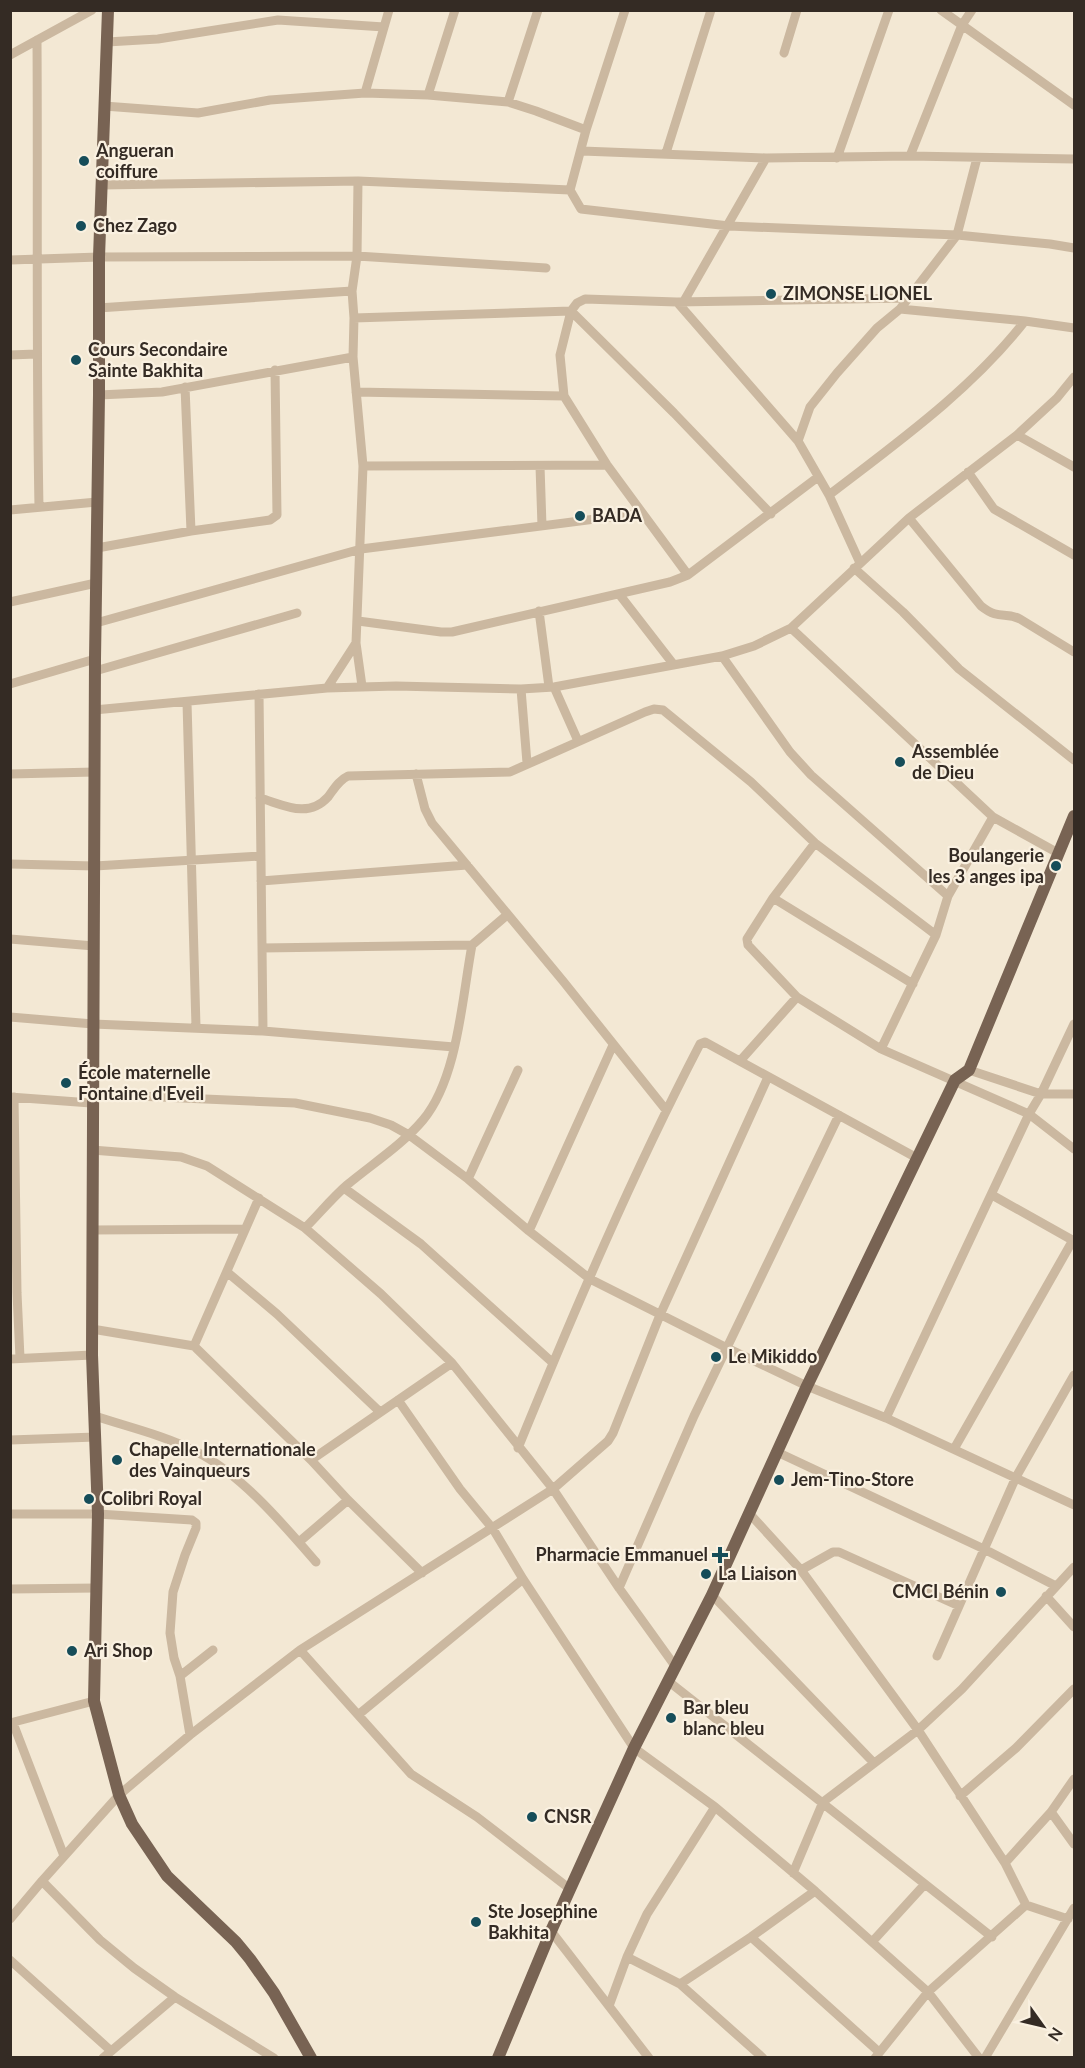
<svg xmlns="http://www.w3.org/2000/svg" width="1085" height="2068" viewBox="0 0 1085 2068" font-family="Lato,sans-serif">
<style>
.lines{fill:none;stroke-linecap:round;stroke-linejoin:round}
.minor{stroke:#cbb8a0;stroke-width:9}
.major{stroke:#786353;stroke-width:12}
.poi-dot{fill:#164d59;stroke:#faf1e1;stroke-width:2}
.labels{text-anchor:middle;stroke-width:4.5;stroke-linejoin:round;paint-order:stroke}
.poi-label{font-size:18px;font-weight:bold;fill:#342b24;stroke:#faf1e1;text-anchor:start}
</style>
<rect width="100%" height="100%" fill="#f3e8d4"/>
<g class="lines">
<!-- minor -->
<path class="minor" d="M 625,10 L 586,130 L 570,190 L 581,209 L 729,226 L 957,235 L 1050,244 L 1074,248
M 941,10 L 1074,105
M 37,40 C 38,196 36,351 39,507
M 107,42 L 158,39 L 278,20 L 384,27
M 784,53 L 797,10
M 10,55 L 92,10
M 365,93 L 389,10
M 428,95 L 455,10
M 508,102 L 538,10
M 104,106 L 198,113 L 270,100 L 365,93 L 428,95 L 508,102 L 536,111 L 586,130
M 582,151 L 766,158 L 910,156 L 1074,159
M 666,153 L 711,10
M 910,156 L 962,25 L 972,10
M 837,158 L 889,10
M 358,181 L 357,256 L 352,291 L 354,318 L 353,357 L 363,466 L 356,643 L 362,686
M 102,185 L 358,181 L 570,190
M 10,260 L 99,257 L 357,256 L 546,268
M 684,301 L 766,158
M 677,302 L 798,441 L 829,495 L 860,563
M 98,308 L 352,291
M 900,309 L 1025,321 L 1074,328
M 571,311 L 560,355 L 564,396 L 607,465 L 688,575
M 571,311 L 674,413 L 771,514
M 354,318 L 571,311 L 577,303 L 585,299 L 677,302 L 908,298
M 10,355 L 36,354
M 185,387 L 191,531
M 356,392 L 564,396
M 99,395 L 162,392 L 353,357
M 1017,435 L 1074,467
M 798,441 L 810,407 L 837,373 L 877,328 L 900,309 L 957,235 L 977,158
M 363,466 L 607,465
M 540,466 L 542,526
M 968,472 L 994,509 L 1074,555
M 829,495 C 898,442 971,390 1025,321
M 10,510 L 97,502
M 909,518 L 981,606 C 1000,621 1004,611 1020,619 L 1074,652
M 97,548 L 191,531 L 270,520 L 277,515 L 275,370
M 854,568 L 903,612 L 959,669 L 1074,760
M 619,594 L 674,665
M 10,602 L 96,583
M 539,611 L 549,687
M 358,621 L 441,632 L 452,632 L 670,582 L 688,575 L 818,477
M 96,623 L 361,549 L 642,513
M 791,628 L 993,817 L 1058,853
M 722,656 L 790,752 L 811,775 L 948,896
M 95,671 L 297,613
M 10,684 L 95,659
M 554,687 L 578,741
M 327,688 L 356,643
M 521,689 L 527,763
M 259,694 L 263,1031
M 187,702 L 196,1027
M 94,710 L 327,688 L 396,686 L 521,689 L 554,687 L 722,656 L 754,646 L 791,628 L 909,518 L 1017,435 L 1057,398 L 1074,377
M 10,774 L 95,772
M 416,774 L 425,809 L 432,823 L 563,981 L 666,1110
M 260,798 C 284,805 308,819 328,797 C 334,789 339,780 348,776 L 510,772 L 645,712 L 654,709 L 663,710 L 751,782 L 815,843 L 936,935
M 815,843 L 773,898 L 747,939 L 748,945 L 797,997 L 881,1049 L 1029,1114 L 1074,1149
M 10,864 L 95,866 L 261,856
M 261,881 L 467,865
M 773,898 L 913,984
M 10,939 L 94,946
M 262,948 L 472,945 L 507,915
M 10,1017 L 93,1024 L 263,1031 L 454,1047
M 881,1049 L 936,935 L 948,896 L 993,817
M 740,1061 L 797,997
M 969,1070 L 1041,1094 L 1074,1094
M 92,1094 L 295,1103 L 370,1118 L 391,1125 L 409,1135 L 468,1179 L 529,1231 L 590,1279 L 727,1348 L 807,1386 L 886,1418 L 1074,1505
M 10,1097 L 91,1103
M 14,1097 L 17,1293 L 20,1358
M 92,1150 L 181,1157 L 207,1166 L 305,1228 L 381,1294 L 452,1363 L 553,1489 L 619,1588 L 675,1666
M 468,1179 L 518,1070
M 344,1188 L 421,1244 L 553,1363
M 992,1195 L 1074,1241
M 305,1228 C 319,1214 332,1198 347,1185 C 372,1164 402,1145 423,1120 C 458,1078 462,998 472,945
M 92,1230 L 245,1229
M 529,1231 L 613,1045
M 227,1272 L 277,1314 L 380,1412
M 92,1329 L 194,1346 L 311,1460 L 348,1500 L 422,1573
M 194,1346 L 259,1198
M 10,1359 L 92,1355
M 398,1400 L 460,1489 L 493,1529 L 523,1579 L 634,1748 L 715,1807 L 815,1891 L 928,1992 L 979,2058
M 95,1416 C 128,1427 163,1435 195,1451 C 240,1473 283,1524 316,1562
M 886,1418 L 1029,1114 L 1041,1094 L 1074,1024
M 10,1440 L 96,1437
M 518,1448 C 574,1311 632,1175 700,1044 L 705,1042 L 917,1158
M 954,1449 L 1073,1240
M 777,1452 L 984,1549 L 1056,1586
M 311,1460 L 452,1363
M 749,1513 L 801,1570 L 918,1730 L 1005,1863 L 1026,1905
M 10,1514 L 98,1514 L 192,1520 L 196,1523 L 196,1528 L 185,1555 L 173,1592 L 170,1633 L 174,1658 L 180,1676 L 190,1735
M 299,1542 L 348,1500
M 801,1570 L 833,1552 L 839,1552 L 959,1606
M 619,1588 L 694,1416 L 839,1115
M 10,1589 L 97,1588
M 712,1595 L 874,1763
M 1046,1596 L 1074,1627
M 300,1650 L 411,1774 L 477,1817 L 570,1889
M 937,1656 L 1016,1477 L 1074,1375
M 180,1676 L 213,1650
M 668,1681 L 992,1937
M 358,1715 L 523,1579
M 10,1723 L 94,1701
M 13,1723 L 64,1856
M 960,1796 L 1016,1748 L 1074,1689
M 1051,1812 L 1074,1844
M 1005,1863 L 1051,1812 L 1074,1779
M 793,1873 L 823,1802 L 918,1730 L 962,1689 L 1074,1567
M 42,1881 L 100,1940 L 134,1968 L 175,1997 L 274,2058
M 10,1919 L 42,1881 L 119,1795 L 190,1735 L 300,1650 L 553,1489 L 608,1441 L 613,1433 L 660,1315 L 768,1077
M 551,1931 L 649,2058
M 751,1937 L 879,2052
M 872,1942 L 925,1884
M 627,1957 L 680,1984 L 763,2058
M 10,1960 L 110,2050
M 680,1984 L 751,1937 L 815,1891
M 609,2006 L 627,1957 L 647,1914 L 715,1807
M 103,2058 L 175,1997
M 875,2058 L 928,1992 L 1026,1905 L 1068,1919
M 985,2058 L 1074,1908"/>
<!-- major -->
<path class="major" d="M 108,10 L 99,257 L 99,395 L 95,659 L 92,1355 L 98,1514 L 94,1701 L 119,1795 L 132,1824 L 167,1876 L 236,1942 L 250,1959 L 274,1993 L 311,2058
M 498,2058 L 551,1931 L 634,1748 L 712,1595 L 807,1386 L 955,1080 L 969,1070 L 1074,816"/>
</g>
<!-- markers -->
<g class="poi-dot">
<circle cx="84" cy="161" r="6"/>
<circle cx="81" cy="226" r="6"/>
<circle cx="771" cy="294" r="6"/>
<circle cx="76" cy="360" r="6"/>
<circle cx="580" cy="516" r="6"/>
<circle cx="900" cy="762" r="6"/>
<circle cx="1056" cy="866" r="6"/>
<circle cx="66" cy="1083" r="6"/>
<circle cx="716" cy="1357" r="6"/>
<circle cx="117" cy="1460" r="6"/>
<circle cx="779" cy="1480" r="6"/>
<circle cx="89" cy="1499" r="6"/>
<path d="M717 1546h6v6h6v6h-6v6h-6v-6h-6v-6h6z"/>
<circle cx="706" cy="1574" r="6"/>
<circle cx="1001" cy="1592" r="6"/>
<circle cx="72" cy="1651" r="6"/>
<circle cx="671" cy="1718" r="6"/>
<circle cx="532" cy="1817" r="6"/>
<circle cx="476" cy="1922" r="6"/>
</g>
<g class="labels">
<!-- poi labels -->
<g class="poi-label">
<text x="96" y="157">Angueran<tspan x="96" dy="21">coiffure</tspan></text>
<text x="93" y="232">Chez Zago</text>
<text x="783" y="300">ZIMONSE LIONEL</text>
<text x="88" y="356">Cours Secondaire<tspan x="88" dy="21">Sainte Bakhita</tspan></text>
<text x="592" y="522">BADA</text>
<text x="912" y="758">Assemblée<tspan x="912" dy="21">de Dieu</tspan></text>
<text x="1044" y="862" text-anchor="end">Boulangerie<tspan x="1044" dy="21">les 3 anges ipa</tspan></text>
<text x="78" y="1079">École maternelle<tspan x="78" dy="21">Fontaine d'Eveil</tspan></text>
<text x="728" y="1363">Le Mikiddo</text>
<text x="129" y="1456">Chapelle Internationale<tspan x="129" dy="21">des Vainqueurs</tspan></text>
<text x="791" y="1486">Jem-Tino-Store</text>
<text x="101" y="1505">Colibri Royal</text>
<text x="708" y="1561" text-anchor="end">Pharmacie Emmanuel</text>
<text x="718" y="1580">La Liaison</text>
<text x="989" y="1598" text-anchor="end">CMCI Bénin</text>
<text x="84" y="1657">Ari Shop</text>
<text x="683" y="1714">Bar bleu<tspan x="683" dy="21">blanc bleu</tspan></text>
<text x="544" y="1823">CNSR</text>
<text x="488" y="1918">Ste Josephine<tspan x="488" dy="21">Bakhita</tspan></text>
</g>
</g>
<!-- border -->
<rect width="1085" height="2068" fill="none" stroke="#342b24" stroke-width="24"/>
<!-- north arrow -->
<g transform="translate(1043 2026) rotate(124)" stroke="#faf1e1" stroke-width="4.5" paint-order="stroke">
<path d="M0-4.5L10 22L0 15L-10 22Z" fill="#342b24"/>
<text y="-9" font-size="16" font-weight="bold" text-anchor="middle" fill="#342b24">N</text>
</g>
</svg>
